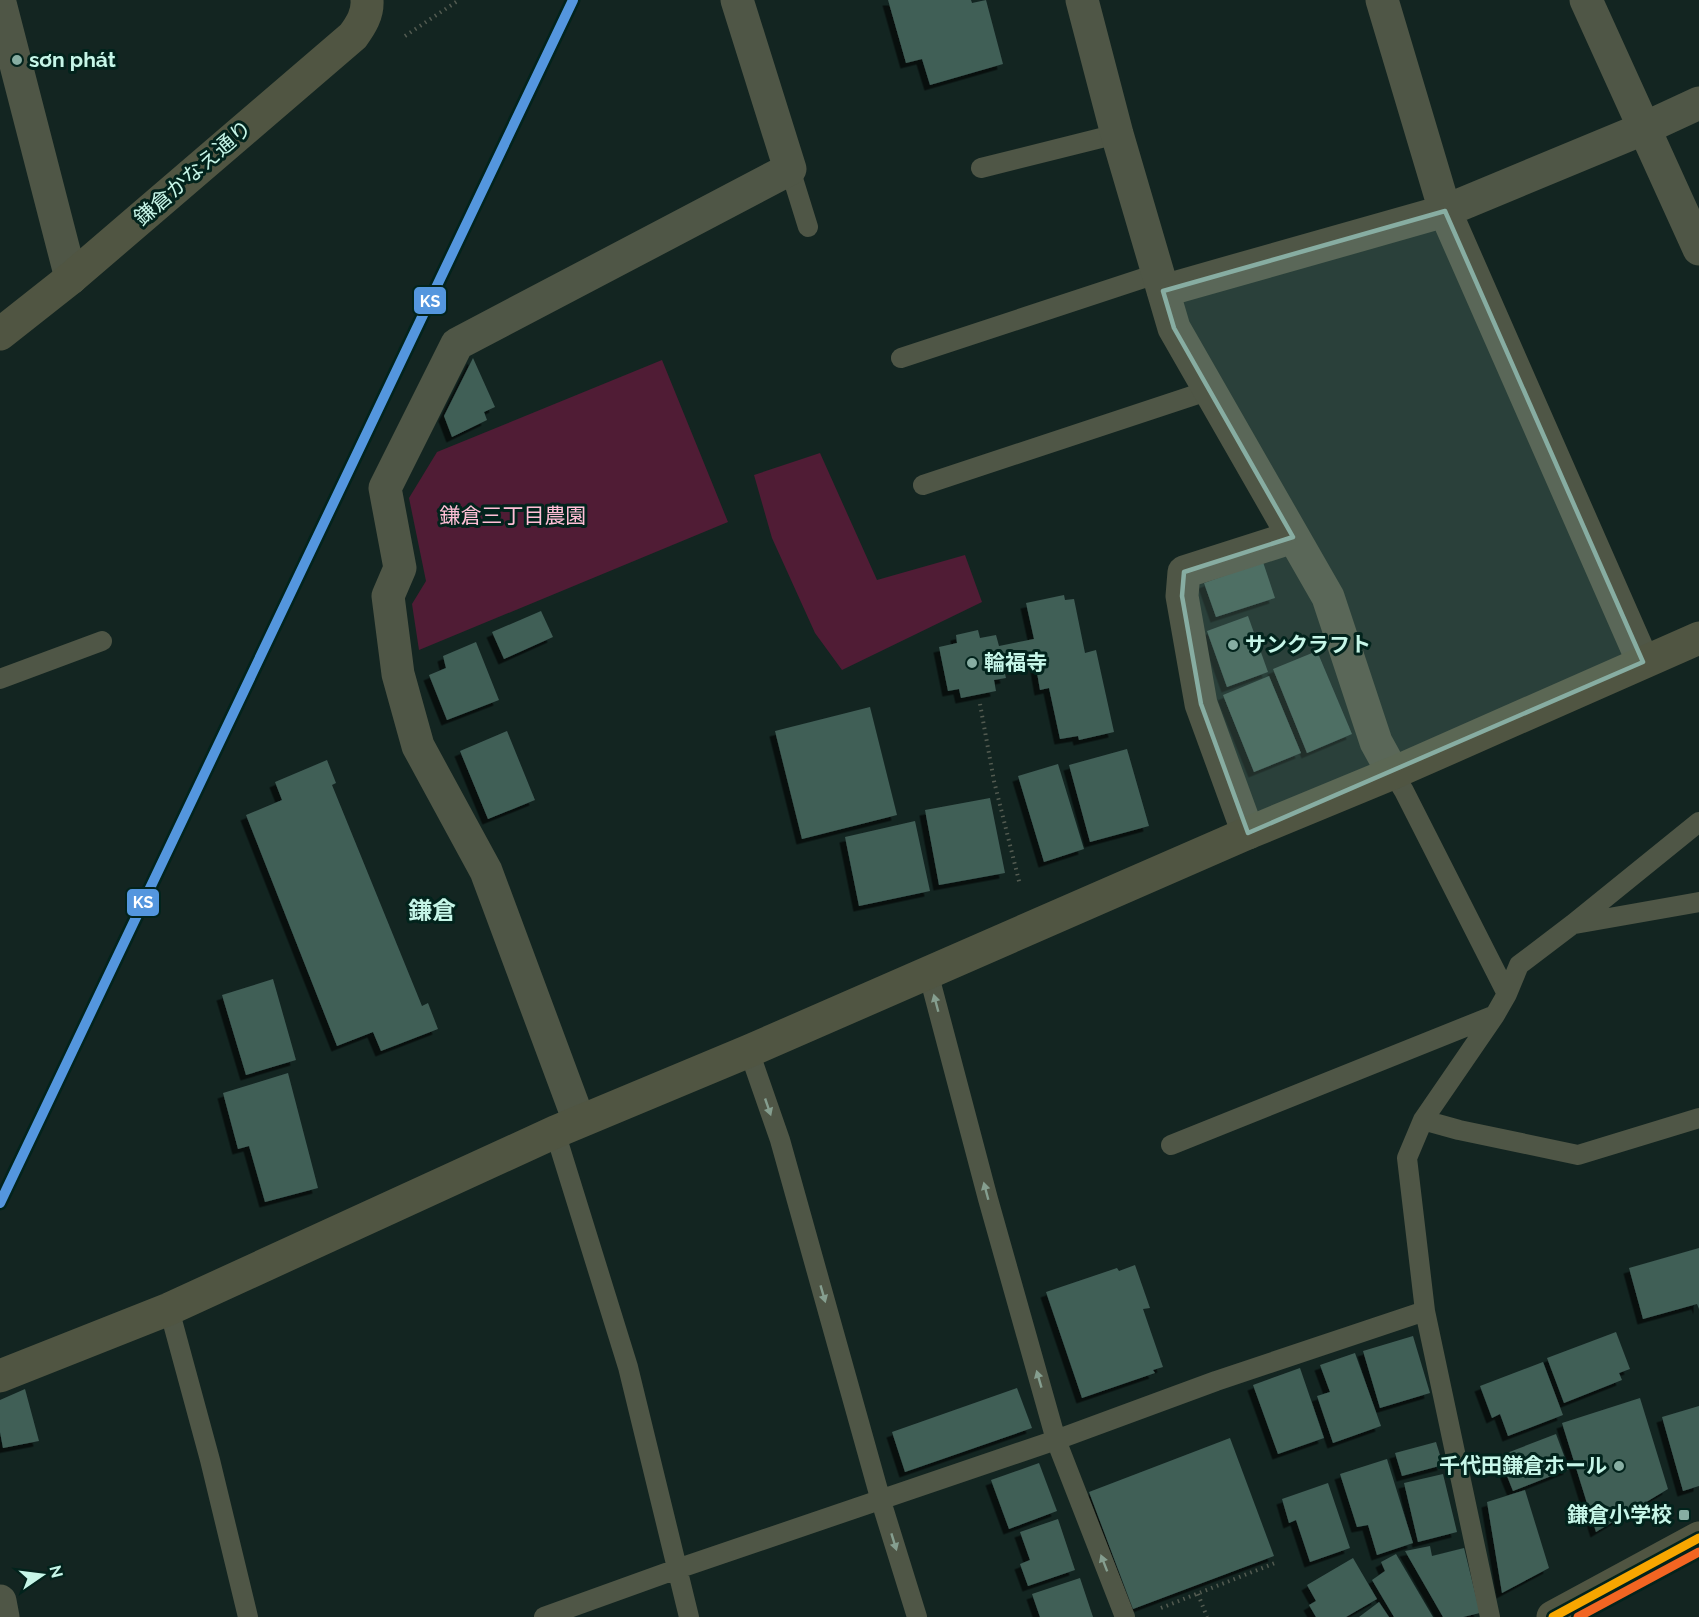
<svg xmlns="http://www.w3.org/2000/svg" width="1699" height="1617" viewBox="0 0 1699 1617" font-family="Raleway,'Noto Sans JP',sans-serif">
<style>
.green{fill:#501c35}
.building{fill:#415e57;filter:url(#shadow)}
.lines{fill:none;stroke-linecap:round;stroke-linejoin:round}
.path{stroke:#535b51;stroke-width:4;stroke-dasharray:1.5 4.5;stroke-linecap:butt}
.lane{stroke:#4f5646;stroke-width:20}
.street{stroke:#4f5646;stroke-width:33}
.secondary{stroke:#505542;stroke-width:33}
.bus-1-casing{stroke:#02231c;stroke-width:14}
.bus-2-casing{stroke:#02231c;stroke-width:14}
.bus-1{stroke:#f7a600;stroke-width:9}
.bus-2{stroke:#f26522;stroke-width:9}
.rail-1-casing{stroke:#02231c;stroke-width:15}
.rail-1{stroke:#5496de;stroke-width:10}
.oneway{fill:#859e8f}
.marked{fill:#87ada2;fill-opacity:0.2;stroke:#87ada2;stroke-width:4.5;stroke-linejoin:round}
.poi-dot{fill:#87ada2;stroke:#02231c;stroke-width:2}
.labels{text-anchor:middle;stroke-width:6;stroke-linejoin:round;paint-order:stroke}
.poi-label{font-size:21px;font-weight:bold;fill:#c6f6e8;stroke:#02231c;text-anchor:start}
.street-label{font-size:21px;fill:#c6f6e8;stroke:#02231c}
.park-label{font-size:21px;fill:#ffbfd6;stroke:#02231c}
.quarter-label{font-size:24px;font-weight:bold;fill:#c6f6e8;stroke:#02231c}
.line-badge{stroke:#02231c;stroke-width:2}
.badge-label{font-size:16px;text-anchor:middle;font-weight:bold;fill:#fff}
</style>
<defs>
<filter id="shadow"><feDropShadow dx="-5.5" dy="5.5" stdDeviation="0" flood-color="#0009"/></filter>
</defs>
<rect width="100%" height="100%" fill="#132521"/>
<!-- green -->
<path class="green" d="M 662,360 L 728,522 L 419,650 L 412,604 L 426,581 L 409,498 L 437,452 Z
M 820,453 L 877,580 L 965,555 L 982,602 L 842,670 L 815,633 L 772,538 L 754,475 Z"/>
<!-- building -->
<path class="building" d="M 888,0 L 971,0 L 972,3 L 986,0 L 1003,64 L 930,85 L 922,59 L 906,63 Z
M 473,358 L 495,407 L 484,412 L 487,420 L 452,437 L 444,416 Z
M 1263,562 L 1275,598 L 1216,617 L 1204,583 Z
M 1064,595 L 1065,600 L 1074,599 L 1085,653 L 1096,650 L 1114,732 L 1079,740 L 1078,736 L 1060,739 L 1049,688 L 1040,690 L 1036,667 L 1040,667 L 1038,659 L 1003,666 L 1006,678 L 994,680 L 996,691 L 961,698 L 959,689 L 948,691 L 939,647 L 957,643 L 956,635 L 978,630 L 980,638 L 996,635 L 999,646 L 1034,639 L 1026,603 Z
M 541,611 L 553,637 L 504,659 L 492,632 Z
M 1248,616 L 1268,672 L 1227,687 L 1207,631 Z
M 476,642 L 499,700 L 447,720 L 429,675 L 446,668 L 443,656 Z
M 1317,651 L 1352,734 L 1307,753 L 1273,669 Z
M 1269,676 L 1301,753 L 1254,772 L 1223,695 Z
M 870,707 L 897,815 L 802,839 L 775,731 Z
M 507,731 L 535,800 L 488,819 L 460,751 Z
M 1127,749 L 1149,826 L 1090,842 L 1069,765 Z
M 327,760 L 336,783 L 332,785 L 422,1006 L 428,1003 L 438,1029 L 381,1051 L 373,1032 L 337,1046 L 246,815 L 282,800 L 275,782 Z
M 1058,764 L 1084,849 L 1044,862 L 1018,776 Z
M 990,798 L 1005,873 L 939,885 L 925,810 Z
M 915,821 L 930,891 L 859,906 L 845,837 Z
M 273,979 L 296,1060 L 246,1075 L 222,995 Z
M 288,1073 L 318,1188 L 265,1202 L 249,1146 L 238,1149 L 223,1093 Z
M 1699,1248 L 1699,1309 L 1697,1304 L 1643,1319 L 1629,1268 Z
M 1135,1265 L 1150,1308 L 1143,1309 L 1163,1367 L 1153,1370 L 1155,1373 L 1082,1398 L 1046,1292 L 1117,1268 L 1119,1271 Z
M 1616,1332 L 1630,1369 L 1619,1373 L 1622,1380 L 1564,1403 L 1547,1358 Z
M 1413,1336 L 1430,1393 L 1380,1408 L 1363,1351 Z
M 1355,1353 L 1381,1426 L 1333,1443 L 1317,1396 L 1330,1392 L 1320,1365 Z
M 1543,1362 L 1563,1415 L 1508,1436 L 1500,1414 L 1492,1418 L 1480,1386 Z
M 1300,1368 L 1324,1438 L 1278,1454 L 1253,1385 Z
M 1017,1388 L 1032,1428 L 905,1472 L 892,1432 Z
M 25,1389 L 39,1441 L 3,1448 L 0,1432 L 0,1400 Z
M 1640,1398 L 1668,1489 L 1596,1532 L 1562,1423 Z
M 1699,1406 L 1699,1486 L 1683,1491 L 1662,1417 Z
M 1556,1434 L 1569,1469 L 1513,1491 L 1499,1456 Z
M 1230,1438 L 1274,1556 L 1133,1609 L 1089,1492 Z
M 1436,1442 L 1443,1465 L 1402,1476 L 1395,1453 Z
M 1387,1459 L 1413,1543 L 1377,1555 L 1368,1525 L 1357,1527 L 1340,1474 Z
M 1039,1463 L 1057,1511 L 1009,1529 L 991,1480 Z
M 1443,1474 L 1457,1532 L 1418,1542 L 1404,1483 Z
M 1328,1483 L 1350,1548 L 1310,1562 L 1296,1520 L 1289,1523 L 1282,1499 Z
M 1525,1490 L 1549,1568 L 1502,1593 L 1487,1502 Z
M 1058,1519 L 1075,1570 L 1028,1586 L 1020,1564 L 1030,1560 L 1020,1532 Z
M 1430,1546 L 1432,1556 L 1464,1548 L 1480,1613 L 1463,1617 L 1443,1617 L 1405,1551 Z
M 1396,1554 L 1433,1617 L 1394,1617 L 1372,1580 L 1385,1571 L 1381,1562 Z
M 1353,1558 L 1377,1599 L 1346,1617 L 1316,1617 L 1309,1605 L 1316,1601 L 1307,1585 Z
M 1080,1578 L 1093,1617 L 1040,1617 L 1032,1594 Z
M 1379,1602 L 1389,1617 L 1359,1617 Z"/>
<g class="lines">
<!-- path -->
<path class="path" d="M 405,36 L 459,0
M 980,704 L 994,781 L 1020,885
M 1198,1594 L 1207,1617
M 1161,1608 L 1275,1563"/>
<!-- lane -->
<path class="lane" d="M 981,168 L 1117,134
M 790,169 L 808,227
M 901,358 L 1159,273
M 923,485 L 1210,390
M 0,679 L 102,641
M 1393,773 L 1404,791 L 1507,994 L 1495,1015 L 1423,1120 L 1407,1158 L 1425,1311
M 1575,924 L 1699,902
M 928,972 L 988,1199 L 1056,1440 L 1125,1617
M 1507,994 L 1519,965 L 1573,924 L 1699,822
M 749,1051 L 780,1140 L 881,1501 L 917,1617
M 1423,1120 L 1459,1130 L 1578,1155 L 1699,1118
M 555,1132 L 628,1367 L 689,1617
M 1171,1145 L 1495,1015
M 169,1309 L 210,1460 L 248,1617
M 544,1617 L 677,1569 L 1056,1440 L 1216,1381 L 1425,1311 L 1490,1617"/>
<!-- street -->
<path class="street" d="M 1082,0 L 1117,134 L 1174,328 L 1328,597 L 1376,742 L 1393,773
M 1382,0 L 1445,211 L 1643,662
M 1586,0 L 1699,249
M 0,3 L 71,278
M 1163,291 L 1445,211 L 1645,128 L 1699,103
M 1248,833 L 1201,704 L 1182,596 L 1184,572 L 1293,537
M 579,1121 L 486,871 L 418,746 L 398,674 L 388,596 L 400,568 L 385,488 L 457,344 L 790,169 L 737,0
M 0,1601 L 3,1617"/>
<!-- secondary -->
<path class="secondary" d="M 0,334 L 71,278 L 353,36 C 361,25 368,14 367,0
M 0,1376 L 169,1309 L 555,1132 L 749,1051 L 1248,833 L 1393,773 L 1699,638
M 1553,1617 L 1699,1538"/>
<!-- bus-1 casing -->
<g class="bus-1-casing">
<path id="bus-1" d="M 1553,1617 L 1699,1538"/>
</g>
<!-- bus-2 casing -->
<g class="bus-2-casing">
<path id="bus-2" d="M 1578,1617 L 1699,1552"/>
</g>
<!-- bus-1 -->
<use href="#bus-1" class="bus-1"/>
<!-- bus-2 -->
<use href="#bus-2" class="bus-2"/>
<!-- rail-1 casing -->
<g class="rail-1-casing">
<path id="rail-1" d="M 0,1203 L 573,0"/>
</g>
<!-- rail-1 -->
<use href="#rail-1" class="rail-1"/>
</g>
<!-- one-way arrows -->
<defs><path id="oneway-solid" d="M-6-.8H1V-3.2L6.5 0L1 3.2V.8H-6Z" transform="scale(1.5)"/></defs>
<g class="oneway">
<use href="#oneway-solid" transform="translate(936 1003) rotate(-105)"/>
<use href="#oneway-solid" transform="translate(768 1107) rotate(71)"/>
<use href="#oneway-solid" transform="translate(986 1191) rotate(-105)"/>
<use href="#oneway-solid" transform="translate(823 1294) rotate(74)"/>
<use href="#oneway-solid" transform="translate(1039 1379) rotate(-106)"/>
<use href="#oneway-solid" transform="translate(894 1542) rotate(73)"/>
<use href="#oneway-solid" transform="translate(1104 1563) rotate(-111)"/>
</g>
<!-- marked area -->
<path class="marked" d="M 1445,211 L 1643,662 L 1248,833 L 1201,704 L 1182,596 L 1184,572 L 1293,537 L 1174,328 L 1163,291 Z"/>
<!-- markers -->
<g class="poi-dot">
<circle cx="17" cy="60" r="6"/>
<circle cx="1233" cy="645" r="6"/>
<circle cx="972" cy="663" r="6"/>
<circle cx="1619" cy="1466" r="6"/>
<rect x="1678" y="1509" width="12" height="12" rx="3"/>
</g>
<g class="labels">
<!-- poi labels -->
<g class="poi-label">
<text x="29" y="67">sơn phát</text>
<text x="1245" y="652">サンクラフト</text>
<text x="984" y="670">輪福寺</text>
<text x="1607" y="1473" text-anchor="end">千代田鎌倉ホール</text>
<text x="1672" y="1522" text-anchor="end">鎌倉小学校</text>
</g>
<!-- street labels -->
<g class="street-label">
<text transform="translate(193 173) rotate(-41)" y="7">鎌倉かなえ通り</text>
</g>
<!-- park labels -->
<g class="park-label">
<text x="513" y="523">鎌倉三丁目農園</text>
</g>
<!-- quarter labels -->
<g class="quarter-label">
<text x="432" y="919">鎌倉</text>
</g>
</g>
<g class="line-badge">
<rect x="413" y="286" width="34" height="29" rx="6" fill="#5496de"/>
<rect x="126" y="888" width="34" height="29" rx="6" fill="#5496de"/>
</g>
<g class="badge-label">
<text x="430" y="307">KS</text>
<text x="143" y="908">KS</text>
</g>
<!-- north arrow -->
<g transform="translate(42 1575) rotate(76)" stroke="#02231c" stroke-width="4.5" paint-order="stroke">
<path d="M0-4.5L10 22L0 15L-10 22Z" fill="#c6f6e8"/>
<text y="-9" font-size="16" font-weight="bold" text-anchor="middle" fill="#c6f6e8">N</text>
</g>
</svg>
